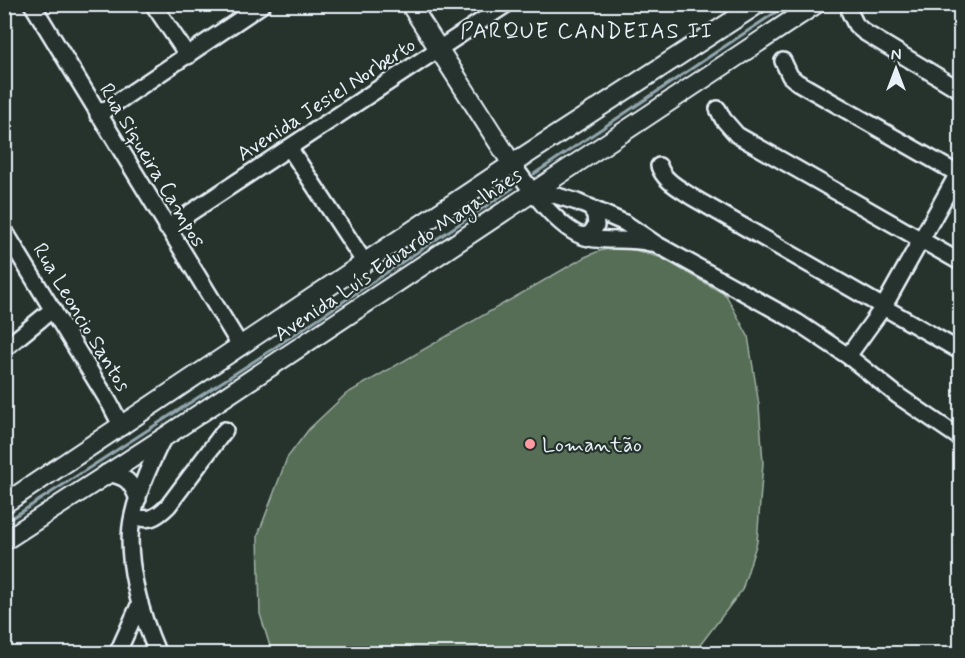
<svg xmlns="http://www.w3.org/2000/svg" width="965" height="658" viewBox="0 0 965 658" font-family="Mynerve,sans-serif">
<style>
.green{fill:#576e54;stroke:#a0b0a6;stroke-width:1.5}
.lines{fill:none;stroke-linecap:round;stroke-linejoin:round}
.stream{stroke:#93a7af;stroke-width:3}
.minor-casing{stroke:#e8f1f8;stroke-width:20}
.major-casing{stroke:#e8f1f8;stroke-width:22}
.minor{stroke:#26332d;stroke-width:15}
.major{stroke:#26332d;stroke-width:18}
.poi-dot{fill:#ff9aa2;stroke:#26332d;stroke-width:2}
.labels{text-anchor:middle;stroke-width:4.5;stroke-linejoin:round;paint-order:stroke}
.street-label{font-size:21px;fill:#e8f1f8;stroke:#26332d}
.poi-label{font-size:21px;fill:#e8f1f8;stroke:#26332d;text-anchor:start}
.neighbourhood-label{font-size:22px;letter-spacing:1.5px;fill:#e8f1f8;stroke:#26332d}
</style>
<rect width="100%" height="100%" fill="#26332d"/>
<filter id="ink" filterUnits="userSpaceOnUse"><feTurbulence type="fractalNoise" baseFrequency=".0167" numOctaves="2"/><feDisplacementMap in="SourceGraphic" scale="12" xChannelSelector="R" yChannelSelector="G"/><feConvolveMatrix kernelMatrix="1 2 1 2 8 2 1 2 1" color-interpolation-filters="sRGB"/></filter>
<g filter="url(#ink)">
<!-- green -->
<path class="green" d="M 617,247 L 635,250 L 662,258 L 726,295 L 748,336 L 759,405 L 763,463 L 757,542 L 742,590 L 694,653 L 272,653 L 260,614 L 258,535 L 287,458 L 309,429 L 346,394 L 585,257 L 599,251 Z"/>
<g class="lines">
<!-- stream -->
<path class="stream" d="M 534,174 L 788,4
M 4,523 L 259,358 L 513,188"/>
<!-- minor casing -->
<g class="minor-casing">
<path id="minor" d="M 32,4 L 241,347
M 153,4 L 188,56
M 850,13 L 856,25 L 864,32 L 960,90
M 783,61 L 790,76 L 797,82 L 960,175
M 718,109 L 723,119 L 737,135 L 960,262
M 98,115 L 263,4
M 290,149 L 365,263
M 512,164 C 529,187 560,233 589,238 C 610,242 630,238 650,243
M 659,166 C 664,181 679,188 692,197 L 960,351
M 532,191 L 551,194 L 577,202 L 625,223 L 656,244 L 797,322 L 848,356 L 897,395 L 960,438
M 167,228 L 507,4
M 4,230 L 110,404 L 122,427
M 582,236 L 590,234 L 596,226 L 595,215 L 590,207
M 4,349 L 53,309
M 848,356 L 884,306 L 960,170
M 106,473 C 127,477 130,480 138,499
M 133,515 C 148,523 157,517 168,506 L 225,430
M 117,654 L 140,603
M 158,654 C 141,616 123,556 133,515 C 139,488 151,463 163,438"/>
</g>
<!-- major casing -->
<g class="major-casing">
<path id="major" d="M 410,4 L 512,164
M 4,504 L 512,164 L 758,4
M 4,541 L 163,438 L 816,4"/>
</g>
<!-- minor -->
<use href="#minor" class="minor"/>
<!-- major -->
<use href="#major" class="major"/>
</g>
</g>
<!-- markers -->
<circle class="poi-dot" cx="530" cy="444" r="6"/>
<g class="labels">
<!-- street labels -->
<g class="street-label">
<text transform="translate(326 99) rotate(-33)" y="7">Avenida Jesiel Norberto</text>
<text transform="translate(153 165) rotate(59)" y="7">Rua Siqueira Campos</text>
<text transform="translate(398 254) rotate(-34)" y="7">Avenida Luís Eduardo Magalhães</text>
<text transform="translate(82 317) rotate(59)" y="7">Rua Leoncio Santos</text>
</g>
<!-- poi labels -->
<g class="poi-label">
<text x="542" y="451">Lomantão</text>
</g>
<!-- neighbourhood labels -->
<g class="neighbourhood-label">
<text x="587" y="38">PARQUE CANDEIAS II</text>
</g>
</g>
<!-- margin -->
<rect width="965" height="658" fill="none" stroke="#26332d" stroke-width="24"/>
<rect x="12" y="12" width="941" height="634" fill="none" stroke="#e8f1f8" stroke-width="2" filter="url(#ink)"/>
<!-- north arrow -->
<g transform="translate(896 69)" stroke="#26332d" stroke-width="4.5" paint-order="stroke">
<path d="M0-4.5L10 22L0 15L-10 22Z" fill="#e8f1f8"/>
<text y="-9" font-size="16" font-weight="bold" text-anchor="middle" fill="#e8f1f8">N</text>
</g>
</svg>
